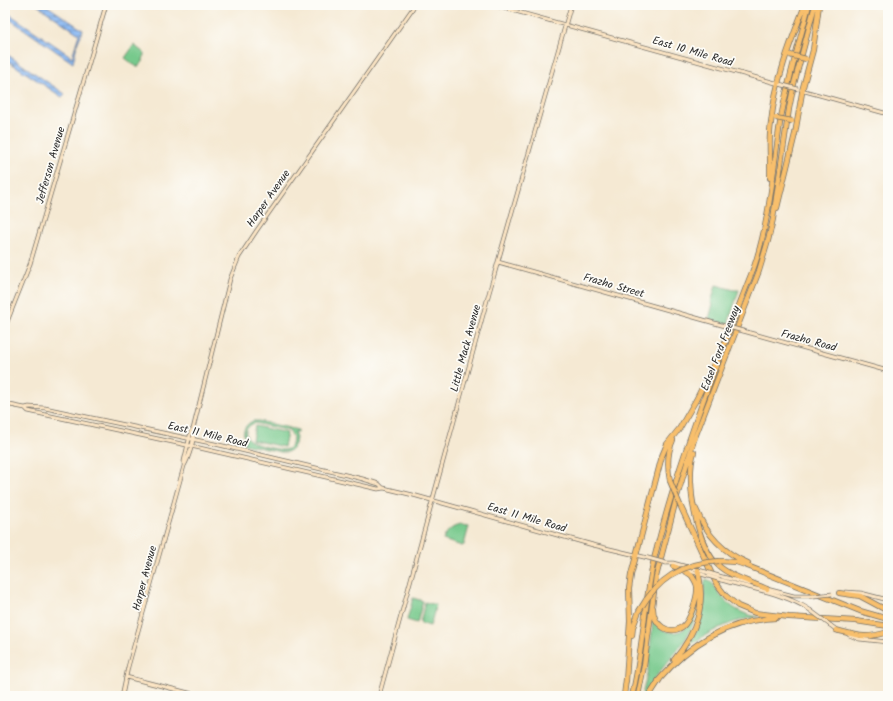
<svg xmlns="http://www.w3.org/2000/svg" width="893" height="701" viewBox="0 0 893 701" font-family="Kalam,sans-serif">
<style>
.green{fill:#77c98c;stroke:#517a5c;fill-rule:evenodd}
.water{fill:url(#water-rules);stroke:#5a718e}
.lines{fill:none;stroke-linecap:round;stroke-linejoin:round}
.secondary-casing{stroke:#726e66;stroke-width:4.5}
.highway-casing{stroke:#726e66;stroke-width:6}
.secondary{stroke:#fce5c4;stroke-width:3}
.highway{stroke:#f8bf6c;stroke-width:4.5}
.secondary-bridge-casing{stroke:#726e66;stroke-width:4.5;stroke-linecap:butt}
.highway-bridge-casing{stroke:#726e66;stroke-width:6;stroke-linecap:butt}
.secondary-bridge{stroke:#fce5c4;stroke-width:3}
.highway-bridge{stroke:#f8bf6c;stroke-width:4.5}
.labels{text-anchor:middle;stroke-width:3.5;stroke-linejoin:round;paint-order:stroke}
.street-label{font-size:11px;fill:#2b2b2b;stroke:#fdfcf7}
</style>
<defs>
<pattern id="water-rules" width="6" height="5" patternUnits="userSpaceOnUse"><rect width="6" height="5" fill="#88b7f2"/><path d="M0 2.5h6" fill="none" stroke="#6f95c4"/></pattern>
</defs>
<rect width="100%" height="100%" fill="#fdfcf7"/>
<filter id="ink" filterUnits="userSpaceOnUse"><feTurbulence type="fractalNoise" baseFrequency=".025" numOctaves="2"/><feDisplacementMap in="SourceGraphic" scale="8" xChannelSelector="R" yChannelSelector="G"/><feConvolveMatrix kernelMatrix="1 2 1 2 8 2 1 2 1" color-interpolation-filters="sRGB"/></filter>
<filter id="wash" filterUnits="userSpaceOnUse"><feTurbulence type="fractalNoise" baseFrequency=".012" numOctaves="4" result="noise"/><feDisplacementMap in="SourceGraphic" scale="16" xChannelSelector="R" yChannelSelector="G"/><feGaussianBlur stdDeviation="0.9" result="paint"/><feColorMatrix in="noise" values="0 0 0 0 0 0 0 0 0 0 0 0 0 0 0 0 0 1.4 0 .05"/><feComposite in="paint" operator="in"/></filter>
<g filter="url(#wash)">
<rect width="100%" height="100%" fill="#f5e9d3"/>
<!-- green -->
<path class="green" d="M 134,45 L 144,53 L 143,62 L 137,67 L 125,58 Z
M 716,285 L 734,290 L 739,290 L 728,324 L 709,319 L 713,304 L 711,303 Z
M 253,421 L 259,421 L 298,430 L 298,432 L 294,432 L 296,438 L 295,444 L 292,449 L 287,452 L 281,452 L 244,444 L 244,441 L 246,441 C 241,433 244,425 253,421 ZM 255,423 L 289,431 L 293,437 L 292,445 L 288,449 L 283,450 C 273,448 243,445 246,431 C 247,427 251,424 255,423 Z
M 255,426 L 287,433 L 284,447 L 252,440 Z
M 460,525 L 469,526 L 464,545 L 462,546 L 443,540 C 446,532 451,527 460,525 Z
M 706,579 C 714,581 718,594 725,600 C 734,610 746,615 759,617 C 733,619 709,632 687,647 C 697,634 703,618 704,601 C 705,594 702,585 706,579 Z
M 413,598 L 423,601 L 417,623 L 407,620 Z
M 698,598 C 696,646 662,658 645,696 L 642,696 L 648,669 L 653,620 C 661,634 681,638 690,622 C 694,615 696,606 698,598 Z
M 425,602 L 436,605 L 430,626 L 420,623 Z"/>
<!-- water -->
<path class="water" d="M 37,5 L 46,5 L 83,30 L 77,44 L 73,63 L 5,16 L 5,11 L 72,57 L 79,34 Z
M 5,53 L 65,94 L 62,97 L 5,59 Z"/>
</g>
<g filter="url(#ink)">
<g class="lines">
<!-- secondary casing -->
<g class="secondary-casing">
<path id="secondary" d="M 493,5 L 783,85
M 801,90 L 888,114
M 498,262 L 725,326
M 5,327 L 30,264 L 106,5
M 743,331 L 888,371
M 5,404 L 25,408 L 28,411 L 191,446 L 378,489 L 384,488 L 413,495 L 593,545 L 648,558
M 25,408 L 29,407 L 45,408 L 215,444 L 363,479 L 379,484 L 383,488
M 184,465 L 184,461 L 191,431 L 193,429 L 230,279 L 239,257 L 257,230 L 415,5
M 666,563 L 673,563 L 706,572
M 685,570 L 708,576
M 719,576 L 750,584
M 721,580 C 749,588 787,594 810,610
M 767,589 L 794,596 L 814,596
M 846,592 L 861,593 L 888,600
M 830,625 L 838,631
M 849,635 L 859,639 L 888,642
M 126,677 L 201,696
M 122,696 L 128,667 L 184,466 C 188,459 196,437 193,429
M 379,696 L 489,293 L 571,5"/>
</g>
<!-- highway casing -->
<g class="highway-casing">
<path id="highway" d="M 770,178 C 771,160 768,141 771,123 C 775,82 790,43 805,5
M 777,208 L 795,134 L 803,87 L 813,50 L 819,5
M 678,431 L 696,400 L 715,362
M 694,452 C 685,481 696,547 720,567 C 733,578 752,582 767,589
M 670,481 C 667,466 667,453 673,440
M 680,505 L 716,583 L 726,596 L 738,606 L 755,613 L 789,617 L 856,621 L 888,626
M 696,509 C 706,534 724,553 748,563
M 719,561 L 736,562 L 745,565 L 860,611 L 888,619
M 839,593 L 860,596 L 888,611
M 653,608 C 653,624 668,636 682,627 C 690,622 698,596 697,587 C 697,584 694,579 692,576 C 687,571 679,569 673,566
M 836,630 C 859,636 865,639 888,632
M 632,636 L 633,627 L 639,611
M 674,660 C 697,632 706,606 698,570
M 626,681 L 630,621 L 629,589 L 631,575 L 662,456 L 667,444 L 679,429
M 658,681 C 690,643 726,621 776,618
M 624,696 L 626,679
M 632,696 C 643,651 644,604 654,559 C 679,458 717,362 754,267 C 770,220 773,171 780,123 C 787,83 799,44 809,5
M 638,696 L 644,666 L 656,577 L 676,500 L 694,440 L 759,271 L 768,241 L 773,219 L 789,109 L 794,84 L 815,5
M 649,696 L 660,679"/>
</g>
<!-- secondary -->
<use href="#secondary" class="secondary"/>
<!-- highway -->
<use href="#highway" class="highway"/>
<!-- secondary-bridge casing -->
<g class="secondary-bridge-casing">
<path id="secondary-bridge" d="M 783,85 L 798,89
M 725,326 L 743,331
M 648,558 L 666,563
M 706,572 L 719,576
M 708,576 L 721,580
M 814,596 L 832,594
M 810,610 L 830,625"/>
</g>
<!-- highway-bridge casing -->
<g class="highway-bridge-casing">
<path id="highway-bridge" d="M 790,55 L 806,59
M 776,118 L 792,121
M 670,481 L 680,505
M 639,611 C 657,579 682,563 719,561"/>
</g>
<!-- secondary-bridge -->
<use href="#secondary-bridge" class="secondary-bridge"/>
<!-- highway-bridge -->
<use href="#highway-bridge" class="highway-bridge"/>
</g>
</g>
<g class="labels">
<!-- street labels -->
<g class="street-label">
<text transform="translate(693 51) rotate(16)" y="4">East 10 Mile Road</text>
<text transform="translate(50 165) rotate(-74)" y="4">Jefferson Avenue</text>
<text transform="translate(268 198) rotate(-55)" y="4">Harper Avenue</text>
<text transform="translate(614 285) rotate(16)" y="4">Frazho Street</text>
<text transform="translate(809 340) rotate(15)" y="4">Frazho Road</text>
<text transform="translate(465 348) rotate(-75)" y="4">Little Mack Avenue</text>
<text transform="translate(720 348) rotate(-69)" y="4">Edsel Ford Freeway</text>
<text transform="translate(208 434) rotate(13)" y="4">East 11 Mile Road</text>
<text transform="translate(527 517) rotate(16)" y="4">East 11 Mile Road</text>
<text transform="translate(144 578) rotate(-75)" y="4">Harper Avenue</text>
</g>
</g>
<!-- margin -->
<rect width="893" height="701" fill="none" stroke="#fdfcf7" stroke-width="20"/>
</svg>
